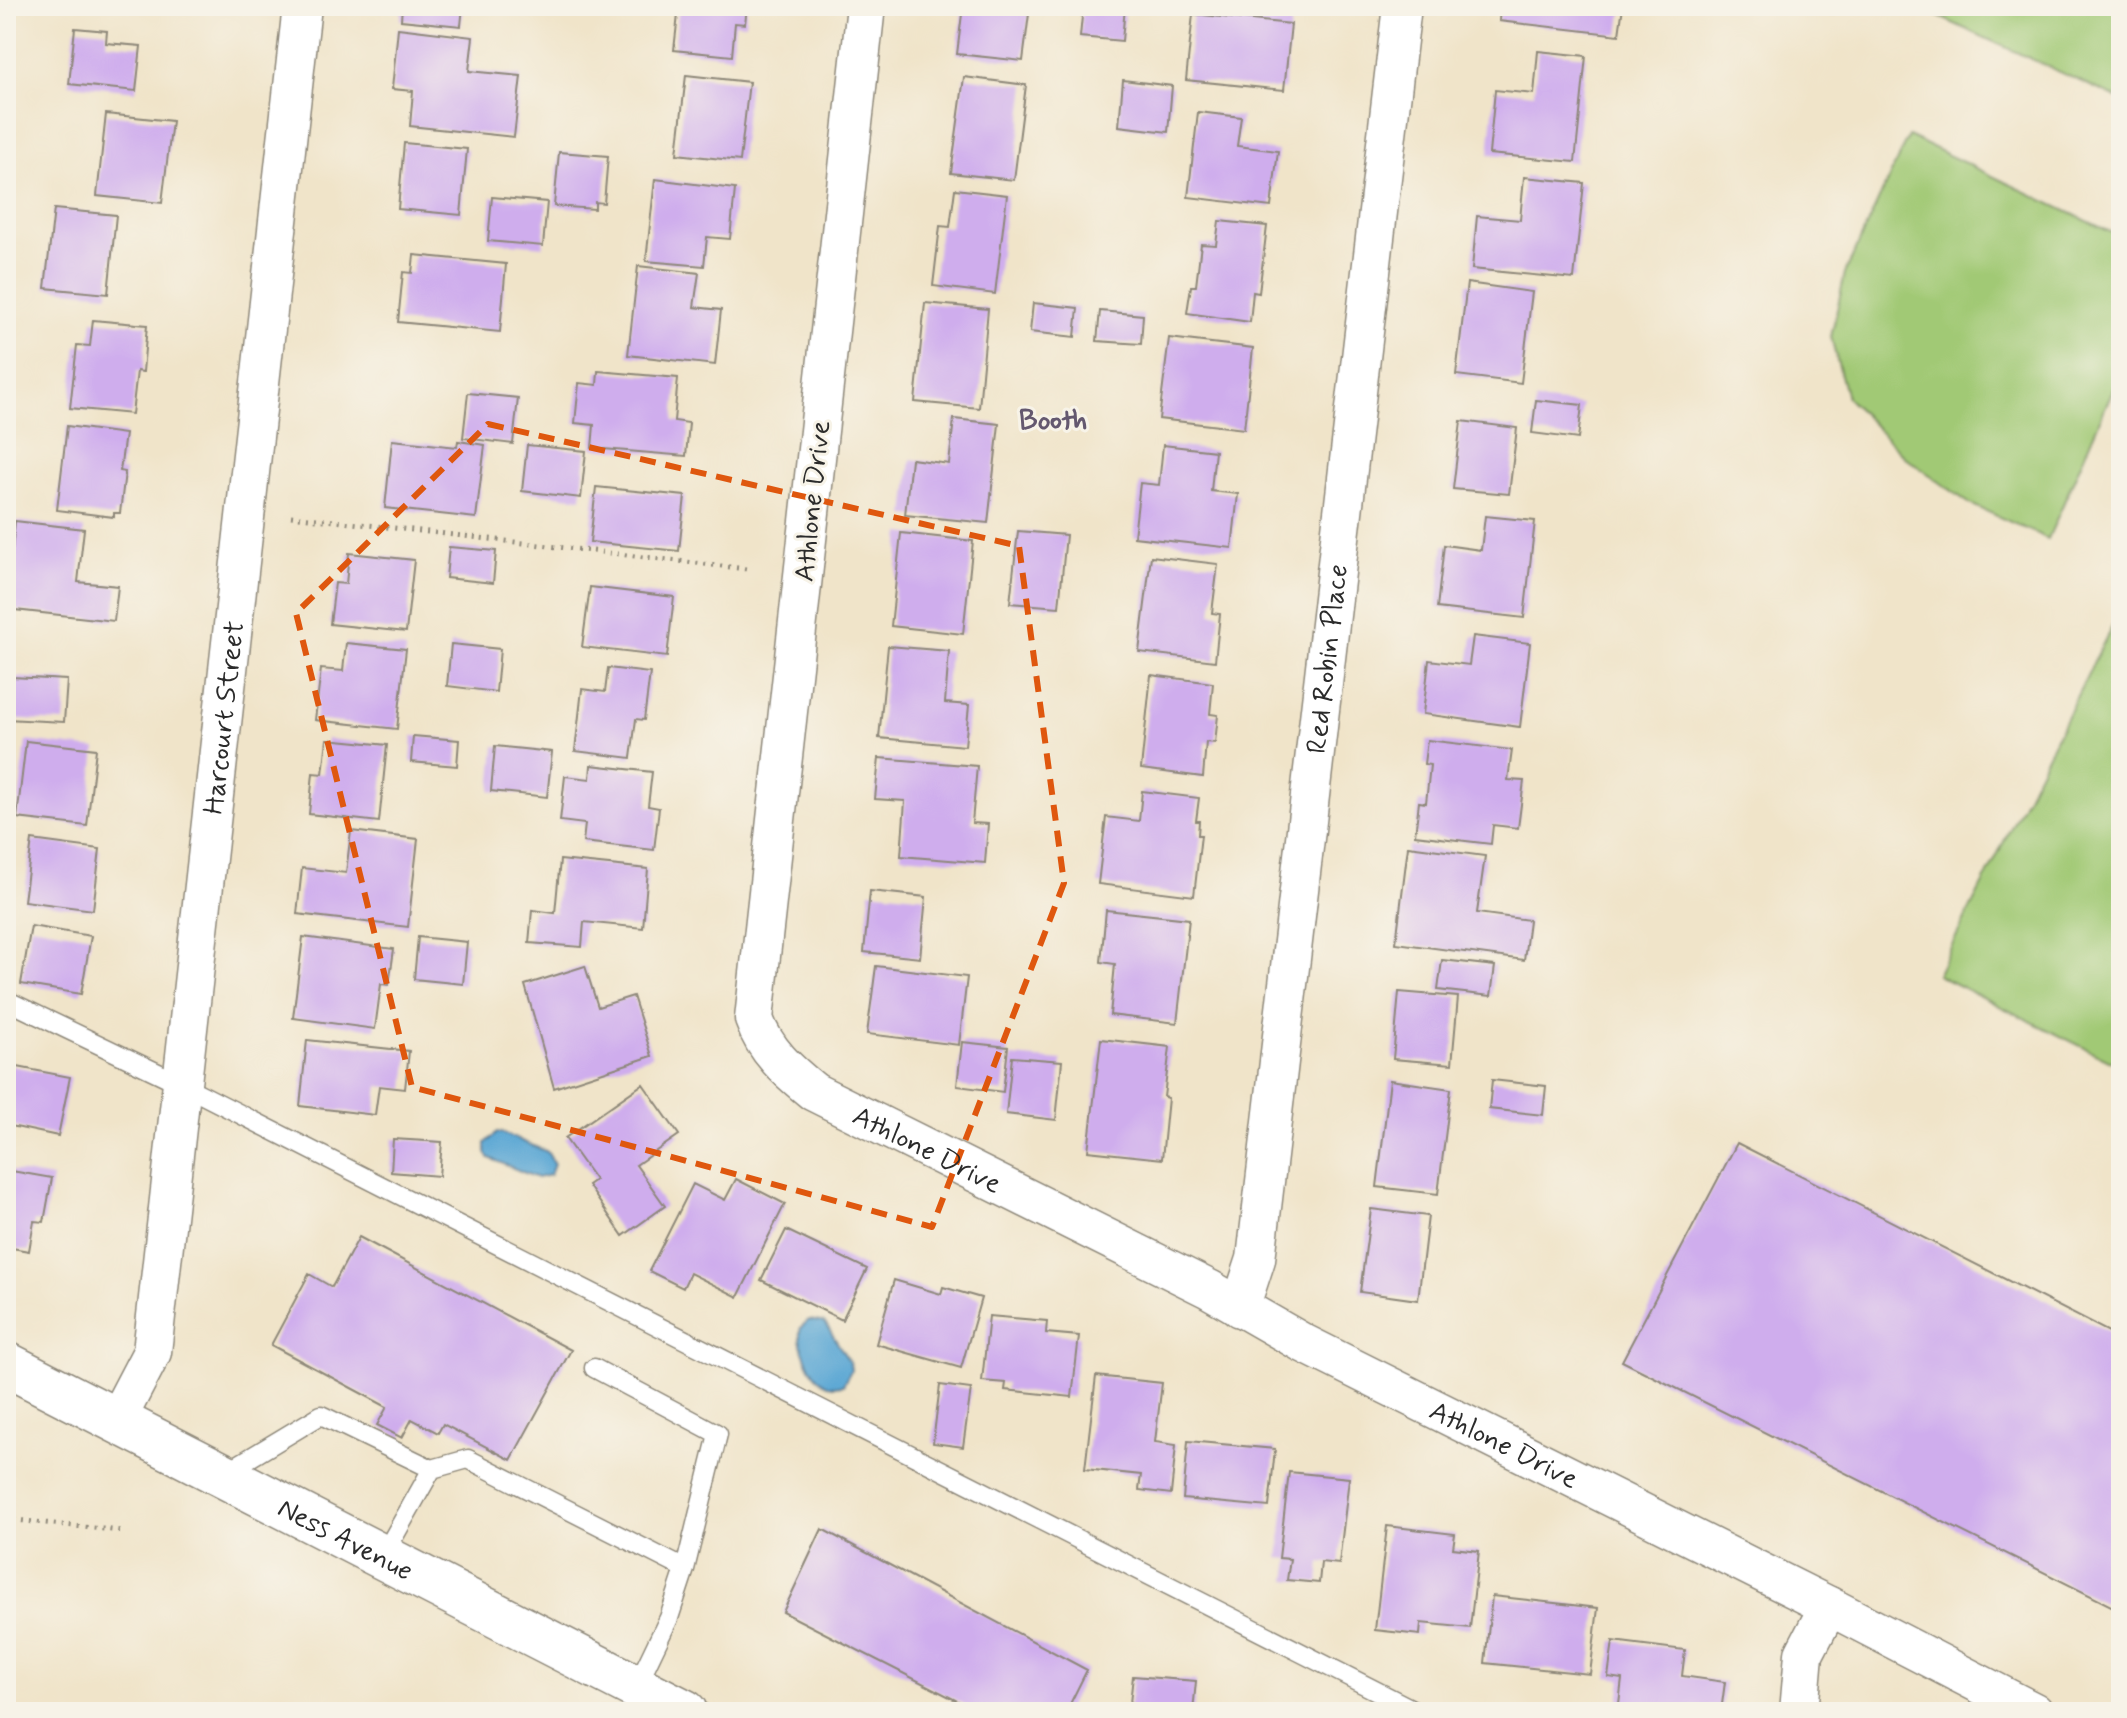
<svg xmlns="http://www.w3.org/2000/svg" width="2127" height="1718" viewBox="0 0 2127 1718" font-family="Mynerve,sans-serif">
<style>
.green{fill:#a1c975;stroke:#667a50;stroke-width:2}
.water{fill:#5ba7d4;stroke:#436980;stroke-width:2}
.building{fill:#cfaded}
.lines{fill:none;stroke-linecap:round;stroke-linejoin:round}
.service-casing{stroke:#8e887a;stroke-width:21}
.minor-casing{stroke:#8e887a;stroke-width:41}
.secondary-casing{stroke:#8e887a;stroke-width:47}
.path{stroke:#8e887a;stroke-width:5;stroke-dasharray:2 6;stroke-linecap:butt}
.service{stroke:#fff;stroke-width:18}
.minor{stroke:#fff;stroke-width:38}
.secondary{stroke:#fff;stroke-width:44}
.marked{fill:none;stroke:#df570e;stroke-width:6;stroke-dasharray:16 10;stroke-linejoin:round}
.labels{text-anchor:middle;stroke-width:6;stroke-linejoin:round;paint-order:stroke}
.street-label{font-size:28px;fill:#2b2b2b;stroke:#f7f3e8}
.neighbourhood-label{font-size:30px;font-weight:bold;fill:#64586f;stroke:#f7f3e8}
</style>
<rect width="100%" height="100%" fill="#f7f3e8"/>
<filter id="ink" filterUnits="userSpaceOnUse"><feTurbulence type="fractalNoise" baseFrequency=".0125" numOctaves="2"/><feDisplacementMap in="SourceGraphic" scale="16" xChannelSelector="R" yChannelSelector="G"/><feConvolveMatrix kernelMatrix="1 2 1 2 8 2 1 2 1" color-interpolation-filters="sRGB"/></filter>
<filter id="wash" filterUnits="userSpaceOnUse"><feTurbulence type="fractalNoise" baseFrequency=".006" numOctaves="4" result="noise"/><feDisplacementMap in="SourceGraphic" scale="32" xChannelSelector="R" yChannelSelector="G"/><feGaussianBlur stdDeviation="1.8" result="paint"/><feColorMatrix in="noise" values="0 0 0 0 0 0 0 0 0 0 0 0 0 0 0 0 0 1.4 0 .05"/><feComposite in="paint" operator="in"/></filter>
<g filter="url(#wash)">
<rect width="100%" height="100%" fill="#f0e4c9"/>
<!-- green -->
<path class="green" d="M 1921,6 L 2121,6 L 2121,100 L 1922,9 Z
M 1908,136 L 2121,237 L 2121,371 L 2048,539 L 1970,504 L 1905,457 L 1847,398 L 1831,337 L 1845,273 Z
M 2121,608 L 2121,1066 L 1937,975 Z"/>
<!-- water -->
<path class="water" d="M 497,1133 L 502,1133 L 548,1152 L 554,1164 L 550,1175 L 537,1178 L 489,1158 L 486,1152 L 486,1143 Z
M 809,1320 L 825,1323 L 850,1363 L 851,1370 L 843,1385 C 836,1386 830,1387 824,1383 C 810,1375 796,1341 801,1327 Z"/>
<g id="blocks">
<!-- building -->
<path class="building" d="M 402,6 L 463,6 L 461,26 L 401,20 Z
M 679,6 L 747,6 L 745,24 L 735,23 L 732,56 L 674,50 Z
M 963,6 L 1030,6 L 1023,61 L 957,54 Z
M 1083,6 L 1125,6 L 1122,41 L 1080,37 Z
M 1500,6 L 1623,6 L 1619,35 L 1499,21 Z
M 1193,14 L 1291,24 L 1284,90 L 1186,80 Z
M 75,28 L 107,31 L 106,43 L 141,46 L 136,91 L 69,84 Z
M 398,28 L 473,37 L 469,71 L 521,76 L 514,137 L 410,126 L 413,91 L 392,89 Z
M 1538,51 L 1586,56 L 1575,162 L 1489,154 L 1495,90 L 1534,94 Z
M 686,75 L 749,82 L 740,161 L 677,154 Z
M 964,77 L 1026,85 L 1014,180 L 951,173 Z
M 1123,80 L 1172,86 L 1168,132 L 1119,126 Z
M 1198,112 L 1241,117 L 1237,146 L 1278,151 L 1271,207 L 1188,197 Z
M 106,114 L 172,121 L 162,203 L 97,196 Z
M 404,143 L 467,149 L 461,215 L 398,209 Z
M 559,152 L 608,156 L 604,203 L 595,202 L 595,209 L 554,206 Z
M 1524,177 L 1584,183 L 1574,279 L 1472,269 L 1477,216 L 1520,220 Z
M 655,179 L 735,189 L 730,239 L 707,237 L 704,266 L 646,261 Z
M 955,189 L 1007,195 L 995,294 L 933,286 L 940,226 L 950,227 Z
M 492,197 L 547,202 L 543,246 L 488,241 Z
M 54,209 L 116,215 L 108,294 L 45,288 Z
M 1219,221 L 1267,226 L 1259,293 L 1253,292 L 1250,322 L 1187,313 L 1191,286 L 1196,286 L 1201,244 L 1216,245 Z
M 414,255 L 506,264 L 500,332 L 398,322 L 403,272 L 412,273 Z
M 638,266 L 699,273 L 694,307 L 721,310 L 715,365 L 628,355 Z
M 1467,283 L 1532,292 L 1521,383 L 1456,375 Z
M 925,303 L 988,309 L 979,408 L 915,402 Z
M 1033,303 L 1078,308 L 1075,337 L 1030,332 Z
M 1100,311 L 1143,315 L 1141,344 L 1097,341 Z
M 93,320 L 147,325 L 143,372 L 137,371 L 132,414 L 70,408 L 77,345 L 90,346 Z
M 1169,338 L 1253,348 L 1244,429 L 1159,419 Z
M 598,371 L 678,378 L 674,421 L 689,423 L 686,456 L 592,448 L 594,425 L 575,423 L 579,383 L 597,385 Z
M 468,393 L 518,398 L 513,444 L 463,438 Z
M 1536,400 L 1582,405 L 1578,439 L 1532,433 Z
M 954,419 L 999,424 L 988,523 L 905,515 L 911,459 L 949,464 Z
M 1461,421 L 1517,428 L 1509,494 L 1453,489 Z
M 67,426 L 125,434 L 120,471 L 125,472 L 120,513 L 114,513 L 114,517 L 57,510 Z
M 392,440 L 457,447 L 458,441 L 485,445 L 476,518 L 385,508 Z
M 527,445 L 586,451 L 581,498 L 522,491 Z
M 1163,445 L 1215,451 L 1211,491 L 1238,494 L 1232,548 L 1134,537 L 1140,483 L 1159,485 Z
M 596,487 L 685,496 L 679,551 L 590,542 Z
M 1485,516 L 1535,521 L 1524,618 L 1437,608 L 1444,545 L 1481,550 Z
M 15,521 L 84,529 L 78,582 L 118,586 L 114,621 L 6,609 Z
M 1018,531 L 1066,535 L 1059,607 L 1010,603 Z
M 901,533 L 973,541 L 963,634 L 891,626 Z
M 449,547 L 496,551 L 493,583 L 446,578 Z
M 349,553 L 414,560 L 406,632 L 330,624 L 335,583 L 346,584 Z
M 1151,556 L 1218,564 L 1212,613 L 1220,614 L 1215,661 L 1139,652 Z
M 590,587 L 674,597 L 667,657 L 582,647 Z
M 1473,636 L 1530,643 L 1520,727 L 1423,714 L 1429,660 L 1469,665 Z
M 346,643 L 406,649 L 397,729 L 315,720 L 321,669 L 343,671 Z
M 451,644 L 500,649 L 496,692 L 447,686 Z
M 888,646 L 949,651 L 945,703 L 969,705 L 965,746 L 879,738 Z
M 608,668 L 650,673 L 644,720 L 636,719 L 631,758 L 575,751 L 582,689 L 605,692 Z
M 6,671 L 13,671 L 12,677 L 67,680 L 64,722 L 6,719 Z
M 1151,675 L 1213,683 L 1210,714 L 1218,715 L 1215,743 L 1206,742 L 1203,777 L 1141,769 Z
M 413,736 L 459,740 L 457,766 L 411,762 Z
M 327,739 L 387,745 L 379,822 L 309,814 L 313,773 L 323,774 Z
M 1427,740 L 1512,750 L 1508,780 L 1524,781 L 1518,828 L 1493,825 L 1491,844 L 1415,835 L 1419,802 L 1426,803 L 1430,765 L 1424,764 Z
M 26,741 L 96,749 L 87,826 L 17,818 Z
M 495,746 L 552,752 L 547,797 L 491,791 Z
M 879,758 L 977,766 L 972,823 L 988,824 L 985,863 L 901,856 L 905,801 L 875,799 Z
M 591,765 L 652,772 L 648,806 L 659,808 L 654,850 L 583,842 L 585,824 L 560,821 L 565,776 L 590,779 Z
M 1142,791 L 1199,798 L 1196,821 L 1199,821 L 1198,835 L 1201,835 L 1194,896 L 1098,884 L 1106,817 L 1139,821 Z
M 351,831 L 418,839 L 408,927 L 297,914 L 302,868 L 346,873 Z
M 32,840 L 100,849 L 93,910 L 24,901 Z
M 1408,846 L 1485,856 L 1477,913 L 1529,920 L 1524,960 L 1396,943 Z
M 560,860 L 648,869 L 643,928 L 584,922 L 582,947 L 529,943 L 532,910 L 555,913 Z
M 870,891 L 926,897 L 920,958 L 864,952 Z
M 1106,910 L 1189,919 L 1177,1023 L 1110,1015 L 1115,964 L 1101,962 Z
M 31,926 L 91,936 L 81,994 L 21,984 Z
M 303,937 L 394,949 L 389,985 L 381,984 L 375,1029 L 293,1018 Z
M 418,937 L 467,942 L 463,984 L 414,979 Z
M 1442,960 L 1495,966 L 1491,996 L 1438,990 Z
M 585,966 L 598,1007 L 633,996 L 652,1056 L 554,1088 L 525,985 Z
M 876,966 L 967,977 L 959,1045 L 867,1034 Z
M 1399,992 L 1458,997 L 1452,1064 L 1393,1059 Z
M 1101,1039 L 1170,1047 L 1164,1097 L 1168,1098 L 1162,1159 L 1088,1151 Z
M 307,1040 L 409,1051 L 405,1089 L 379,1086 L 375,1115 L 300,1106 Z
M 962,1042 L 1008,1047 L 1003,1092 L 957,1086 Z
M 1012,1057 L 1062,1061 L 1056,1120 L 1006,1114 Z
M 7,1065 L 70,1077 L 58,1136 L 6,1125 Z
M 1390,1080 L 1451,1089 L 1438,1194 L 1377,1187 Z
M 1492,1080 L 1546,1086 L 1543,1115 L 1489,1109 Z
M 643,1084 L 679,1135 L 636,1165 L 665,1206 L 623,1236 L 588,1185 L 595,1180 L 565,1138 Z
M 393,1139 L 442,1142 L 439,1176 L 391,1172 Z
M 1737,1143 L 2121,1338 L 2121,1611 L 1622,1361 Z
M 6,1170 L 52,1178 L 44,1222 L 34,1221 L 29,1251 L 6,1247 Z
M 736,1179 L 785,1204 L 738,1297 L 690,1273 L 683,1288 L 649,1271 L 693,1184 L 725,1200 Z
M 1371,1209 L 1428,1216 L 1418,1300 L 1360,1292 Z
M 786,1230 L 867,1269 L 842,1320 L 761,1280 Z
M 359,1237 L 571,1350 L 511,1460 L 443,1424 L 438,1433 L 412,1419 L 402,1438 L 377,1425 L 387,1407 L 271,1345 L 309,1274 L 332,1287 Z
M 894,1280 L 941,1294 L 943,1287 L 981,1298 L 961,1368 L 876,1344 Z
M 989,1316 L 1047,1321 L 1046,1333 L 1079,1336 L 1072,1397 L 1005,1390 L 1006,1383 L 982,1381 Z
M 1096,1376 L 1162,1383 L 1155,1442 L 1176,1445 L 1171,1494 L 1139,1490 L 1141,1475 L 1085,1469 Z
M 940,1385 L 971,1389 L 963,1447 L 933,1443 Z
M 1188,1441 L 1275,1449 L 1269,1507 L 1183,1499 Z
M 1289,1472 L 1349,1478 L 1339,1564 L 1321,1562 L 1319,1583 L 1287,1580 L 1290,1559 L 1279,1558 Z
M 1387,1526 L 1455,1534 L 1453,1548 L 1479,1551 L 1470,1628 L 1421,1623 L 1420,1635 L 1375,1630 Z
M 822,1529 L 1087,1670 L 1066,1712 L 979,1712 L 783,1612 Z
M 1492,1596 L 1598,1608 L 1590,1674 L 1485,1663 Z
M 1613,1641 L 1685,1650 L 1682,1676 L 1725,1682 L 1721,1712 L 1618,1712 L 1622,1679 L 1608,1677 Z
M 1133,1676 L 1196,1681 L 1193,1712 L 1129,1712 Z"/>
</g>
</g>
<g filter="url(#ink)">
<use href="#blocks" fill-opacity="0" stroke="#8e887a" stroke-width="2"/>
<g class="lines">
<!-- service casing -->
<g class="service-casing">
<path id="service" d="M 6,1000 L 179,1083 L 1418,1712
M 594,1368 L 718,1434 L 685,1569 L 669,1618 L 636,1687
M 223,1474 L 321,1415 L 432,1469
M 383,1556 L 432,1469 L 468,1459 L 685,1569"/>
</g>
<!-- minor casing -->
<g class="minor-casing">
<g id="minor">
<path id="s1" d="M 866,6 L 754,1019 C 765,1051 788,1071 814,1092 L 1209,1289 L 1303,1343 L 1829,1606 L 2034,1712"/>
<path id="s2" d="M 1240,1308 L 1256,1259 L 1402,6"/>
<path id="s3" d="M 117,1419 L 152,1352 L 302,6"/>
<path d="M 1799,1712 L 1804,1654 L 1829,1606"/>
</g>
</g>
<!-- secondary casing -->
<g class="secondary-casing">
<g id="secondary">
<path id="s4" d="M 6,1364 L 685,1712"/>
</g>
</g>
<!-- path -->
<path class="path" d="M 291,516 L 747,569
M 6,1440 L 8,1425
M 6,1519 L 122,1531"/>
<!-- service -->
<use href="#service" class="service"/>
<!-- minor -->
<use href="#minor" class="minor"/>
<!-- secondary -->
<use href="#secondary" class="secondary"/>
</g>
</g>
<!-- marked area -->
<path class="marked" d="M 488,424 L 1019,546 L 1064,883 L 932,1227 L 412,1087 L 296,613 Z"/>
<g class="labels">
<!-- street labels -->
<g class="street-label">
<text transform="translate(811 501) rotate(-84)" y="10">Athlone Drive</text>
<text dy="10" stroke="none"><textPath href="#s2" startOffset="656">Red Robin Place</textPath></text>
<text dy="10" stroke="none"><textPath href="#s3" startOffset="714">Harcourt Street</textPath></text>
<text dy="10" stroke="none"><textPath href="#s1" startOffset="1242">Athlone Drive</textPath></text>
<text dy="10" stroke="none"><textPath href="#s1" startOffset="1890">Athlone Drive</textPath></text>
<text dy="10" stroke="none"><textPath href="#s4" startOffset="382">Ness Avenue</textPath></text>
</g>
<!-- neighbourhood labels -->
<g class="neighbourhood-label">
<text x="1053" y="429">Booth</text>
</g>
</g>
<!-- margin -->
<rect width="2127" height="1718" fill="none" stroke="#f7f3e8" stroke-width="32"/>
</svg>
